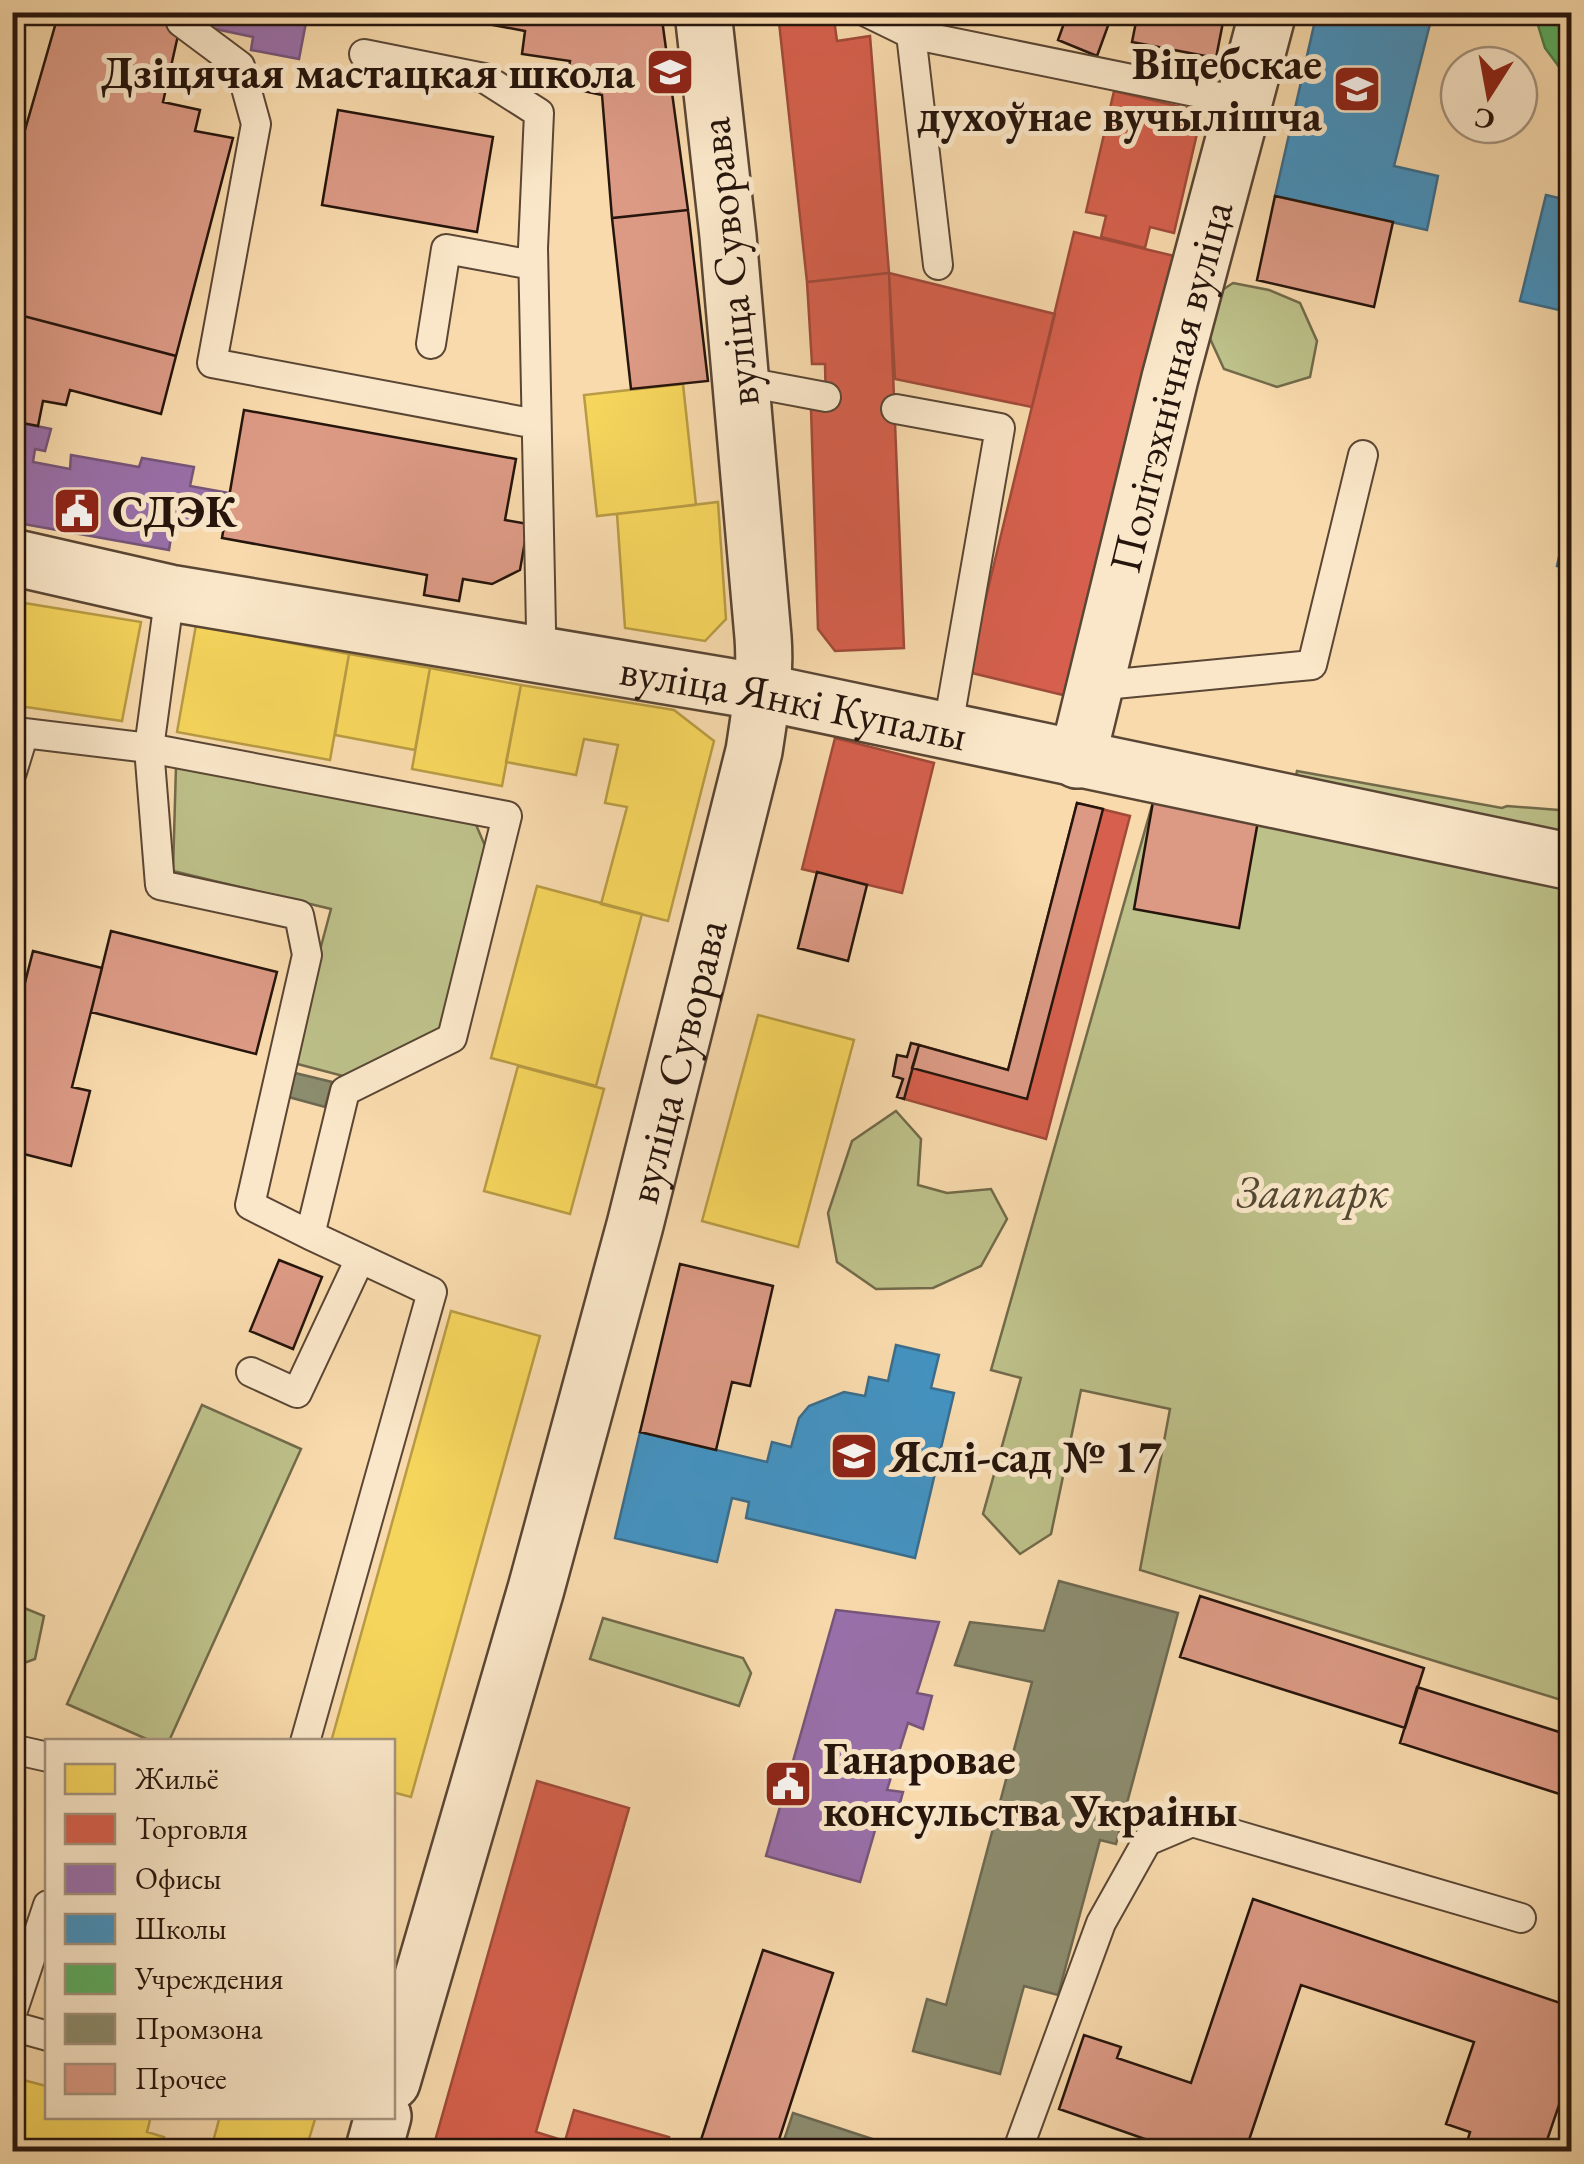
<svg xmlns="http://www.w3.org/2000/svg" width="1584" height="2164" viewBox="0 0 1584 2164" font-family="'EB Garamond',serif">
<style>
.green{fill:#bdc089;stroke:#726a4a;stroke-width:2.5}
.homes{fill:#f6d55c;stroke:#b89b44;stroke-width:2.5}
.shops{fill:#d6604d;stroke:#a14a3a;stroke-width:2.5}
.offices{fill:#9970ab;stroke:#76557b;stroke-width:2.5}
.schools{fill:#4393c3;stroke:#3a6d8c;stroke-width:2.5}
.public{fill:#5aae61;stroke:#4a8048;stroke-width:2.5}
.industry{fill:#8c8c6e;stroke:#6d6851;stroke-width:2.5}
.building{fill:#dc9a85;stroke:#26150c;stroke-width:2.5}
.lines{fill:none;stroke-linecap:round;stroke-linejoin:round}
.lane-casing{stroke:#5a4634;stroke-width:32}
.street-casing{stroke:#5a4634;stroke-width:60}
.lane{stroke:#fae7c9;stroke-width:28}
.street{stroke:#fae7c9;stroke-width:55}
.labels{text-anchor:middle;stroke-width:10;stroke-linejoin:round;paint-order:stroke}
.poi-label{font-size:45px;font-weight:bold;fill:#26150c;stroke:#fae7c9;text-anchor:start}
.street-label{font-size:45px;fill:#26150c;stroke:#fae7c9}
.park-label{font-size:45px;font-style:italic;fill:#534832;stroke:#fae7c9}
</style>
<rect width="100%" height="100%" fill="#f8daac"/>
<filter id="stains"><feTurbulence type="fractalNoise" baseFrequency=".002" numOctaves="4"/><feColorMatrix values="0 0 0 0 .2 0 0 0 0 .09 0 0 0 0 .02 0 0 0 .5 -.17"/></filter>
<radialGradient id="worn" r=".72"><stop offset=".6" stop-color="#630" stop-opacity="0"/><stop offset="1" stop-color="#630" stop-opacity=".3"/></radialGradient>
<!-- green -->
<path class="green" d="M 1233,283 L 1269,290 L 1300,303 L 1317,341 L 1310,377 L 1277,387 L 1224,369 L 1207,332 L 1216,294 Z
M 176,766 L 474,820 L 489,855 L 444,1032 L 343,1076 L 290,1062 L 331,909 L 173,871 Z
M 1297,771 L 1502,808 L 1507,806 L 1571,811 L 1571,1703 L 1140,1570 L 1170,1409 L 1081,1390 L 1051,1534 L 1020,1554 L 983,1514 L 1021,1378 L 991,1370 L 1153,802 L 1286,826 Z
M 896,1111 L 921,1139 L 918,1185 L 947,1193 L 991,1189 L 1007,1219 L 981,1266 L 933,1288 L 876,1289 L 837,1262 L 828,1213 L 852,1141 Z
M 202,1405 L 301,1449 L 169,1741 L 151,1741 L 67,1704 Z
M 12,1603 L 44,1616 L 35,1659 L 13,1667 Z
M 603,1618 L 743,1658 L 751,1673 L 739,1706 L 590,1659 Z"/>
<!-- homes -->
<path class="homes" d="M 683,384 L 696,505 L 597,516 L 584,395 Z
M 718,502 L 726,619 L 705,641 L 625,628 L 617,514 Z
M 12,601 L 141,622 L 122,721 L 12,705 Z
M 196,625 L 349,654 L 330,760 L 177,732 Z
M 349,654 L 430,668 L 415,750 L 335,735 Z
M 430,668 L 521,685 L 502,786 L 412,769 Z
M 521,685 L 674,710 L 714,741 L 668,921 L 601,904 L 627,807 L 605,803 L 618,745 L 584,739 L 576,775 L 506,762 Z
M 537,886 L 642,914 L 596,1086 L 491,1058 Z
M 758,1015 L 854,1040 L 798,1247 L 702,1221 Z
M 518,1066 L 604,1089 L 570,1214 L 484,1191 Z
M 451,1311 L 540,1336 L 411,1797 L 392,1792 L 392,1742 L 331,1742 Z
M 12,2077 L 46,2086 L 48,2081 L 48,2116 L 151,2116 L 147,2132 L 164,2137 L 160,2152 L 12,2152 Z
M 220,2116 L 316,2116 L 305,2152 L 189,2152 L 192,2143 L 211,2149 Z"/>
<!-- shops -->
<path class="shops" d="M 833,12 L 837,41 L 870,36 L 889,273 L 807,282 L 778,13 Z
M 1114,91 L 1202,112 L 1174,233 L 1150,227 L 1145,248 L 1101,237 L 1106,216 L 1086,212 Z
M 1074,232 L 1174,256 L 1067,696 L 968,672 Z
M 889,273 L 904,648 L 835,651 L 818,629 L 811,409 L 826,408 L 825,364 L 812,364 L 807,282 Z
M 889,273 L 1055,314 L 1032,407 L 895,379 Z
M 835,738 L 934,763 L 902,893 L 802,869 Z
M 1077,803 L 1130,816 L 1046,1139 L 904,1099 L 919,1045 L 1008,1070 Z
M 537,1781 L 629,1808 L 536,2132 L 565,2141 L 574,2110 L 669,2137 L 665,2152 L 473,2152 L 435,2141 Z"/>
<!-- offices -->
<path class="offices" d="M 135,12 L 308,12 L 299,59 L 251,50 L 253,37 Z
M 12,421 L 51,429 L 45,451 L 35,449 L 33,462 L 70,469 L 71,455 L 139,467 L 142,458 L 194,467 L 190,486 L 229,493 L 223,528 L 174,519 L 169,550 L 12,522 Z
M 836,1610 L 939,1622 L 917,1693 L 932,1696 L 923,1729 L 908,1723 L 887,1790 L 903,1792 L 894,1825 L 878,1820 L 860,1882 L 766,1856 Z"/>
<!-- schools -->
<path class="schools" d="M 1317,12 L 1433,12 L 1394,166 L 1438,176 L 1427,230 L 1275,196 Z
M 1546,195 L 1572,201 L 1572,313 L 1520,301 Z
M 1572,498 L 1572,569 L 1557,566 Z
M 896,1345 L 939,1355 L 931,1388 L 954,1393 L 915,1558 L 746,1518 L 749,1502 L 732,1498 L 717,1562 L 615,1538 L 640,1432 L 767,1462 L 772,1442 L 791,1447 L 799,1418 L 809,1406 L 844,1392 L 865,1396 L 869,1377 L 888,1381 Z"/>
<!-- public -->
<path class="public" d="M 1539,12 L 1572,12 L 1572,78 L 1563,72 L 1545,48 L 1537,22 Z"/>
<!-- industry -->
<path class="industry" d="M 291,1072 L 332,1082 L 325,1107 L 285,1096 Z
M 1059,1581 L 1178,1613 L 1116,1844 L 1100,1840 L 1058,1995 L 1024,1986 L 1000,2074 L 913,2051 L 927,1999 L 946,2005 L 1032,1682 L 955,1665 L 970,1622 L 1044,1631 Z
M 793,2113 L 912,2152 L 780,2152 Z"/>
<!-- building -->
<path class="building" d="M 59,12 L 135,12 L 181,22 L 163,102 L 200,110 L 195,131 L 233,138 L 176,356 L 12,313 L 12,175 Z
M 423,12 L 661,12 L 688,210 L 612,218 L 602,95 L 565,87 L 570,61 L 522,54 L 525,31 Z
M 1068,12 L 1113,12 L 1097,56 L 1058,40 Z
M 1138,12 L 1225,12 L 1216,58 L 1132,42 Z
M 338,110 L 493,137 L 477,232 L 322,205 Z
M 1275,196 L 1393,222 L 1374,307 L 1257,280 Z
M 688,210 L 708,381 L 631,389 L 612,218 Z
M 12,313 L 176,356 L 161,414 L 70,390 L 66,405 L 43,401 L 38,426 L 12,421 Z
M 244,410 L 516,459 L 505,520 L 528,524 L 520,570 L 492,584 L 463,579 L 459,601 L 424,595 L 427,575 L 222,538 Z
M 1153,802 L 1258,821 L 1239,928 L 1134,909 Z
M 1077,803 L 1103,809 L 1027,1099 L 912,1068 L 919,1045 L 1008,1070 Z
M 817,872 L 867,885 L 848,961 L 798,948 Z
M 111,931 L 277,972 L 256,1054 L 91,1012 Z
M 33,951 L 102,968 L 72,1087 L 90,1091 L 71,1166 L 12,1151 L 12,1034 Z
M 911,1043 L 919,1045 L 904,1099 L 897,1097 L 903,1079 L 893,1076 L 897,1055 L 907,1057 Z
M 279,1260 L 322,1277 L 293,1349 L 250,1331 Z
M 680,1264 L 773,1286 L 750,1386 L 732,1382 L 716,1450 L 640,1432 Z
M 1200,1596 L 1424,1668 L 1405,1728 L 1180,1657 Z
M 1417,1687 L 1572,1736 L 1572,1798 L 1400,1743 Z
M 1253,1899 L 1572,2007 L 1572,2067 L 1543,2152 L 1464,2152 L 1470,2132 L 1446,2124 L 1474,2042 L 1301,1985 L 1245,2152 L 1182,2152 L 1059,2109 L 1084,2035 L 1121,2047 L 1117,2058 L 1191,2083 Z
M 763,1950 L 833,1973 L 775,2152 L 697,2152 Z
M 435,2141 L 473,2152 L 431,2152 Z"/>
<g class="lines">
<!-- lane casing -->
<g class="lane-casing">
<path id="lane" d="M 866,12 L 911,34 L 1244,102
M 181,22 L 240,66 L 256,124 L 212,363 L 536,424
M 911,34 L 938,265
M 364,54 L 484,78 L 539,113 L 533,248 L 541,628 L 538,655
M 431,344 L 446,249 L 533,265
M 740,381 L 826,397
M 896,409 L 1000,428 L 947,732
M 170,593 L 149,748 L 507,816 L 452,1038 L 345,1091 L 310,1235 L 432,1292 L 305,1742
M 1094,686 L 1312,665 L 1363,455
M 12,772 L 24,733 L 149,748 L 160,885 L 299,915 L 307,955 L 250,1205 L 310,1235
M 251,1372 L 297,1393 L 360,1259
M 12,1749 L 48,1757
M 12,2013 L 48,1905
M 12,2026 L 48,2036
M 1017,2152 L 1101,1923 L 1147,1841 L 1192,1822 L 1521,1918"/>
</g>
<!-- street casing -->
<g class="street-casing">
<g id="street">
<path id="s1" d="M 12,557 L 170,593 L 762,692 L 1572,862"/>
<path id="s2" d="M 1077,760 L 1170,378 L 1268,12"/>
<path id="s3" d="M 392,2082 L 536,1589 L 635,1225 L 754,751 C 760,713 766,675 763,637 L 728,236 L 703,12"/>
<path d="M 373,2152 L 383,2116"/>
</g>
</g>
<!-- lane -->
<use href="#lane" class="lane"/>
<!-- street -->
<use href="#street" class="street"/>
</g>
<!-- icons -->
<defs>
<g id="school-square" transform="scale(2.5)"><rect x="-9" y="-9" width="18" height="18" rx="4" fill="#8f2418" stroke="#fae7c9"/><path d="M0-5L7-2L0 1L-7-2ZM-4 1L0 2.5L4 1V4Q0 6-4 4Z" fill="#fff"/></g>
<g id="university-square" transform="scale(2.5)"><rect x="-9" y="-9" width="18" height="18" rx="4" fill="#8f2418" stroke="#fae7c9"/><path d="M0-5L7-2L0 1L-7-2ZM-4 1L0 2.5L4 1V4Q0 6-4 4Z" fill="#fff"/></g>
<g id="civic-square" transform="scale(2.5)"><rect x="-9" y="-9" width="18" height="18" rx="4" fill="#8f2418" stroke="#fae7c9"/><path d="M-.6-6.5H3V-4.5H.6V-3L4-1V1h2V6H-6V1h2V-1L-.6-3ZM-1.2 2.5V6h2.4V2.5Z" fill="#fff"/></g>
</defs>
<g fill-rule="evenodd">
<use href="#school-square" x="670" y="72"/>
<use href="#university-square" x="1357" y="89"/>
<use href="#civic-square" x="77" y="511"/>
<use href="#school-square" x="854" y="1456"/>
<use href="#civic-square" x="788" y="1784"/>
</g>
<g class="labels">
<!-- poi labels -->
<g class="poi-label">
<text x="1322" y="79" text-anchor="end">Віцебскае<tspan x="1322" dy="52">духоўнае вучылішча</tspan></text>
<text x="635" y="88" text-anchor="end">Дзіцячая мастацкая школа</text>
<text x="112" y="527">СДЭК</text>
<text x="889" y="1472">Яслі-сад № 17</text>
<text x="823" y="1774">Ганаровае<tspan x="823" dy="52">консульства Украіны</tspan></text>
</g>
<!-- street labels -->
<g class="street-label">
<text transform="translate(728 262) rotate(-96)" y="16">вуліца Суворава</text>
<text dy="16" stroke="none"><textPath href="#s2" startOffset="385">Політэхнічная вуліца</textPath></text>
<text dy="16" stroke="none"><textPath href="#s1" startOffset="795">вуліца Янкі Купалы</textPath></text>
<text dy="16" stroke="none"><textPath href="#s3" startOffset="1060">вуліца Суворава</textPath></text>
</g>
<!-- park labels -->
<g class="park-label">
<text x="1312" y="1207">Заапарк</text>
</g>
</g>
<!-- margin -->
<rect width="1584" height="2164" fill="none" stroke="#f8daac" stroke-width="50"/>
<rect x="15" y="15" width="1554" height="2134" fill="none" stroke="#26150c" stroke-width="5"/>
<rect x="25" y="25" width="1534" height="2114" fill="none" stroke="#26150c" stroke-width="2.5"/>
<!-- legend -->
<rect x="45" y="1739" width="350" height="380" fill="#fae7c9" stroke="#a5937d" stroke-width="2.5"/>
<rect x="65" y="1764" width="50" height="30" fill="#f6d55c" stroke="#a5937d" stroke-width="2.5"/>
<text x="135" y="1789" font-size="30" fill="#26150c">Жильё</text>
<rect x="65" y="1814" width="50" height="30" fill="#d6604d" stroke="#a5937d" stroke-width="2.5"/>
<text x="135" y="1839" font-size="30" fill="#26150c">Торговля</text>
<rect x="65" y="1864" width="50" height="30" fill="#9970ab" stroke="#a5937d" stroke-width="2.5"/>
<text x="135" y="1889" font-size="30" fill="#26150c">Офисы</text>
<rect x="65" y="1914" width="50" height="30" fill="#4393c3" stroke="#a5937d" stroke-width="2.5"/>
<text x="135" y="1939" font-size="30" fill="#26150c">Школы</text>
<rect x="65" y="1964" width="50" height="30" fill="#5aae61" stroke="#a5937d" stroke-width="2.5"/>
<text x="135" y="1989" font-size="30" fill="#26150c">Учреждения</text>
<rect x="65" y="2014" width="50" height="30" fill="#8c8c6e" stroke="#a5937d" stroke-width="2.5"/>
<text x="135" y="2039" font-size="30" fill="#26150c">Промзона</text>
<rect x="65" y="2064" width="50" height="30" fill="#dc9a85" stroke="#a5937d" stroke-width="2.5"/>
<text x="135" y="2089" font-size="30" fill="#26150c">Прочее</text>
<!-- north arrow -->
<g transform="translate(1489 95) rotate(191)"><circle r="48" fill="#fae7c9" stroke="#a5937d" stroke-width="2.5"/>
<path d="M0-8L18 38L0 25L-18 38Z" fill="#8f2418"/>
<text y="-15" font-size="28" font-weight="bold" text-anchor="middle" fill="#26150c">С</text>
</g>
<rect width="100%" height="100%" filter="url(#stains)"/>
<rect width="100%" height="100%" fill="url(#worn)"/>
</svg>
